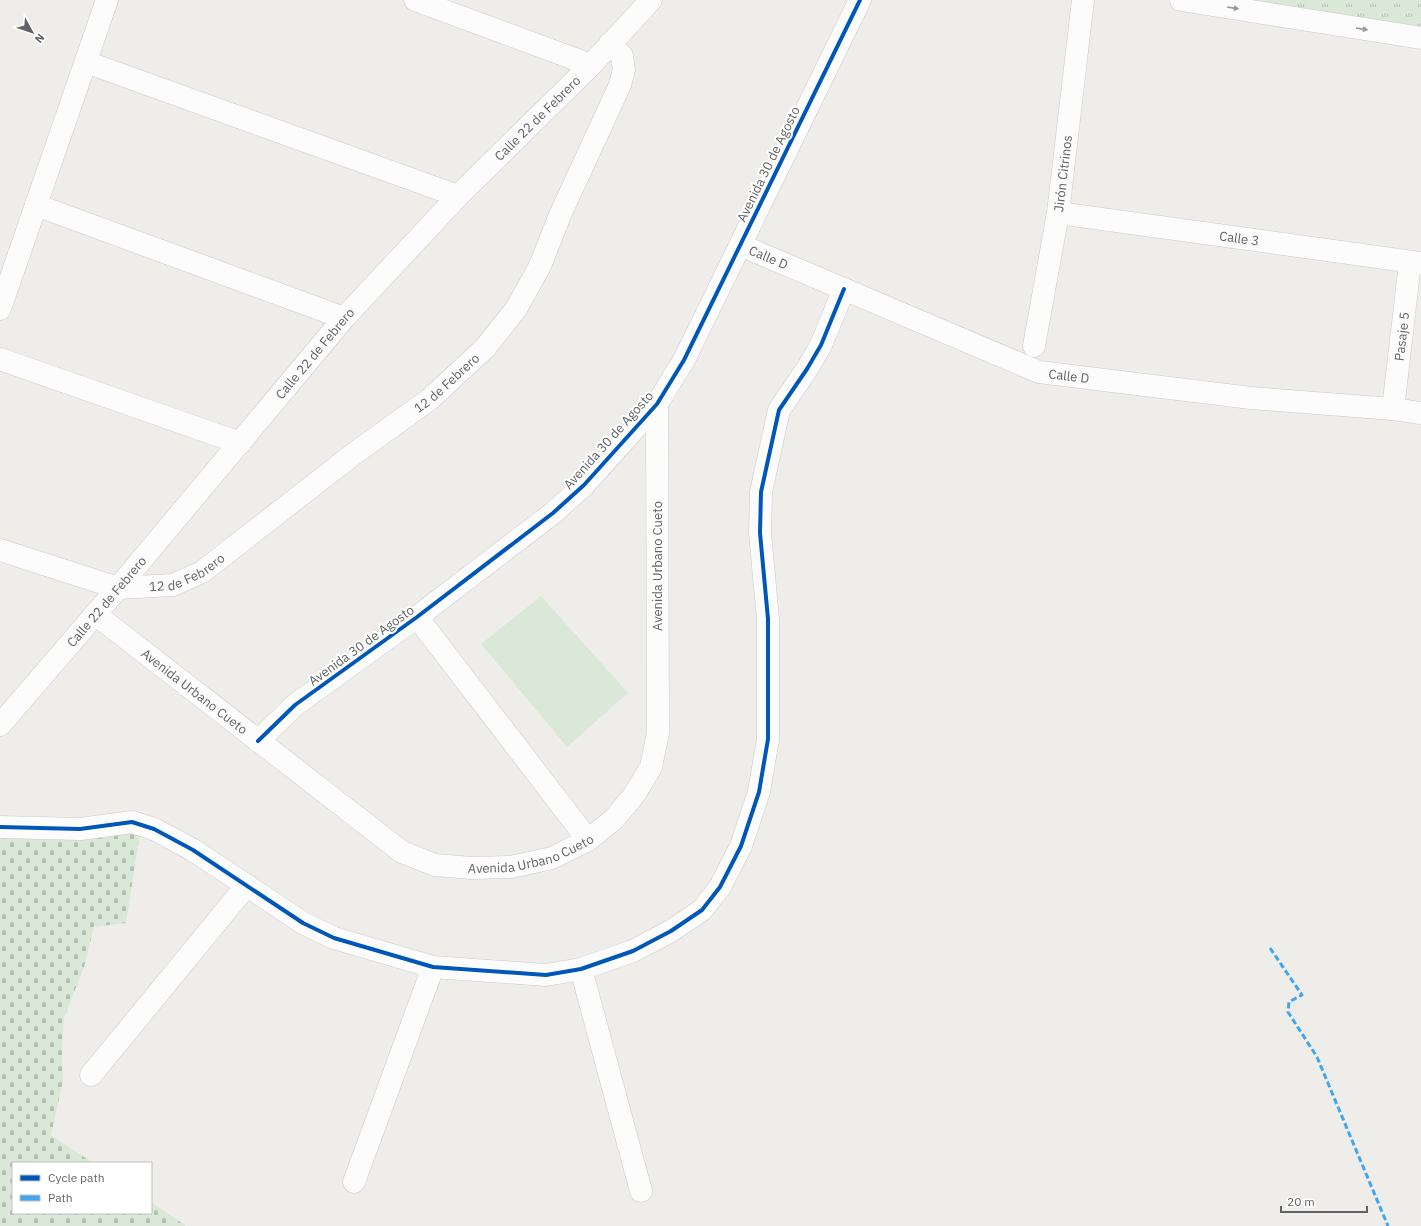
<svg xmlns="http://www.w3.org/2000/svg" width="1421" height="1226" viewBox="0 0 1421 1226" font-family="'IBM Plex Sans',sans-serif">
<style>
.grass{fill:url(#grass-tufts)}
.cemetery{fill:url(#cemetery-stones)}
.garden{fill:#dae8d8}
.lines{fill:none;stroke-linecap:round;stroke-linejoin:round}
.street-casing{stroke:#cbcbca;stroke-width:23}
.secondary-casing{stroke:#c9c9c9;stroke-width:23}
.street{stroke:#fdfcfc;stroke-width:22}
.secondary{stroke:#fdfcfc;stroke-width:22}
.quiet{stroke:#41a6ee;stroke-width:3;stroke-dasharray:6 3;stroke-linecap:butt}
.cycleway-casing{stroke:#fff;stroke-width:6}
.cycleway{stroke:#0057b8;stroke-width:4}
.oneway{fill:#97999b}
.labels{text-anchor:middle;stroke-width:4;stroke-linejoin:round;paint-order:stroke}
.street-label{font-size:13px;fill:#606367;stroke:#fff}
</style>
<defs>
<pattern id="grass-tufts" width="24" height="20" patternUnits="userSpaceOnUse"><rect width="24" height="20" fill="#dae8d8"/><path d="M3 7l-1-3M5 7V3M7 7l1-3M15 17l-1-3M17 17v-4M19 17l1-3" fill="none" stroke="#b4c0b3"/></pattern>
<pattern id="cemetery-stones" width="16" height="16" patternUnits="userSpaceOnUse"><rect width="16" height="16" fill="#dae8d8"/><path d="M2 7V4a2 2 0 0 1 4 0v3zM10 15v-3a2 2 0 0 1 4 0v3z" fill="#b4c0b3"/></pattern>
</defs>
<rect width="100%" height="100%" fill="#efedea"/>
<!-- grass -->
<path class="grass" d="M 1252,0 L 1421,0 L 1421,27 Z"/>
<!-- cemetery -->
<path class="cemetery" d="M 140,833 L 126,923 L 94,927 L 84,967 L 64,1018 L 62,1051 L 63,1081 L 51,1135 L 93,1163 L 13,1163 L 13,1213 L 151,1213 L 151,1202 L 186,1226 L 0,1226 L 0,838 L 67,837 Z"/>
<!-- garden -->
<path class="garden" d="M 541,596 L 628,693 L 567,747 L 481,644 Z"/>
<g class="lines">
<!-- street casing -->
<g class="street-casing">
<g id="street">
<path d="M 415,0 L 591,65"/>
<path d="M 86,62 L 458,196"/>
<path d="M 36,205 L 344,318"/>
<path id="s1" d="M 1058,213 L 1421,263"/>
<path id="s2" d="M 740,245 L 1039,372 L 1251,398 L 1393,409 L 1421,413"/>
<path d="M 0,309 L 107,0"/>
<path id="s3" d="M 1034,346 L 1058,213 L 1083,0"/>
<path d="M 0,359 L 240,443"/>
<path id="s4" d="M 1393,409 L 1410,263"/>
<path id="s5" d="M 0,550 L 118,588 L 173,585 L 202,572 L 355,453 L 430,399 L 485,348 L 516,309 L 540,266 L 560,215 L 620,85 L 624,70 L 622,56 L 610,43"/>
<path id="s6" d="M 95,614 L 402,852 L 435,865 L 472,868 L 511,867 L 552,858 L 588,840 L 614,819 L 634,795 L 651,767 L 658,733 L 657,404"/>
<path d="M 417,617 L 588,840"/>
<path id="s7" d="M 0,725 L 118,588 L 344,318 L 458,196 L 591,65 L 651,0"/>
<path d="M 258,741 L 295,705 L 417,617 L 553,513 L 584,485 L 657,404 L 684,360 L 860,0"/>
<path d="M 0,827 L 80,829 L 132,822 L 154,829 L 193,850 L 303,923 L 334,938 L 433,967 L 546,975 L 581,969 L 633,951 L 671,931 L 702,910 L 720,887 L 741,846 L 759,792 L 768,739 L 768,619 L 760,533 L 761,492 L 779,410 L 807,369 L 821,345 L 844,289"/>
<path d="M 581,969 L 641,1191"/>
<path d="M 91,1075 L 247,885"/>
<path d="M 354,1182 L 433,967"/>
</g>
</g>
<!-- secondary casing -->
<g class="secondary-casing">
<path id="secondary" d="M 1181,0 L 1421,38"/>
</g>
<!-- street -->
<use href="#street" class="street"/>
<!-- secondary -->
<use href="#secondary" class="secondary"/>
<!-- quiet -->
<path class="quiet" d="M 1270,948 L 1302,995 L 1289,1002 L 1288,1012 L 1317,1057 L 1388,1226"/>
<!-- cycleway casing -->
<g class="cycleway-casing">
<path id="cycleway" d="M 258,741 L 295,705 L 417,617 L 553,513 L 584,485 L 657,404 L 684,360 L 860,0
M 0,827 L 80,829 L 132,822 L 154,829 L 193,850 L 303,923 L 334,938 L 433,967 L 546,975 L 581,969 L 633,951 L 671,931 L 702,910 L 720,887 L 741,846 L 759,792 L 768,739 L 768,619 L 760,533 L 761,492 L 779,410 L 807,369 L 821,345 L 844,289"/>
</g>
<!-- cycleway -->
<use href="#cycleway" class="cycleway"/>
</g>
<!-- one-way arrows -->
<defs><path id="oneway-solid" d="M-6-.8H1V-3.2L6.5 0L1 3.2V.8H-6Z"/></defs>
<g class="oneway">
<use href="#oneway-solid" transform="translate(1233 8) rotate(9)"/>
<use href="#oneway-solid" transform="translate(1362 29) rotate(9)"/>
</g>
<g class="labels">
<!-- street labels -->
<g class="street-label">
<text dy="5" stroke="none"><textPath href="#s7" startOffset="811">Calle 22 de Febrero</textPath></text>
<text transform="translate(768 164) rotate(-64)" y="5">Avenida 30 de Agosto</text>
<text dy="5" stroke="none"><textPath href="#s3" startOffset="175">Jirón Citrinos</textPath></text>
<text dy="5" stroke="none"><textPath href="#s1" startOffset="183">Calle 3</textPath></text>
<text dy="5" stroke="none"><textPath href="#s2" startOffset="31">Calle D</textPath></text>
<text dy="5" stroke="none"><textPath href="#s4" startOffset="73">Pasaje 5</textPath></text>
<text dy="5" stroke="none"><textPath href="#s7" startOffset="487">Calle 22 de Febrero</textPath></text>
<text dy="5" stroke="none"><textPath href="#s2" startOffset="355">Calle D</textPath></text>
<text dy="5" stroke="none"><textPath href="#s5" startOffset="520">12 de Febrero</textPath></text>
<text transform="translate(608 440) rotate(-48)" y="5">Avenida 30 de Agosto</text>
<text transform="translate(657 566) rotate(-90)" y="5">Avenida Urbano Cueto</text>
<text dy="5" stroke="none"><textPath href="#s5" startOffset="196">12 de Febrero</textPath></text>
<text dy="5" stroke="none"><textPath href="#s7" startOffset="163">Calle 22 de Febrero</textPath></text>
<text transform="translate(361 645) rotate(-36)" y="5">Avenida 30 de Agosto</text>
<text dy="5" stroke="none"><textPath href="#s6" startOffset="126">Avenida Urbano Cueto</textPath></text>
<text dy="5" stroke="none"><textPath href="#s6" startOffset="522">Avenida Urbano Cueto</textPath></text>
</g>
</g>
<!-- legend -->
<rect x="12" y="1162" width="140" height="52" fill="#ffffff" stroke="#bfc1c2"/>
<rect x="20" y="1175" width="20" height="6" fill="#0057b8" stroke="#bfc1c2"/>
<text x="48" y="1182" font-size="12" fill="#606367">Cycle path</text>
<rect x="20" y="1195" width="20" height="6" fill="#41a6ee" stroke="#bfc1c2"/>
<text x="48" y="1202" font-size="12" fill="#606367">Path</text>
<!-- north arrow -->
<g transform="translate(32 32) rotate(130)" stroke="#ffffff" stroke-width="3" paint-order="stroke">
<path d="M0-3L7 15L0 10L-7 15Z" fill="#606367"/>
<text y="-6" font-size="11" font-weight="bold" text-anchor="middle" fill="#606367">N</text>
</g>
<!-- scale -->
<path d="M1281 1206v6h86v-6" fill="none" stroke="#606367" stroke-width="2"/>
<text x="1287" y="1206" font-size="12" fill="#606367" stroke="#ffffff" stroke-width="3" paint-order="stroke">20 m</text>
</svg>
